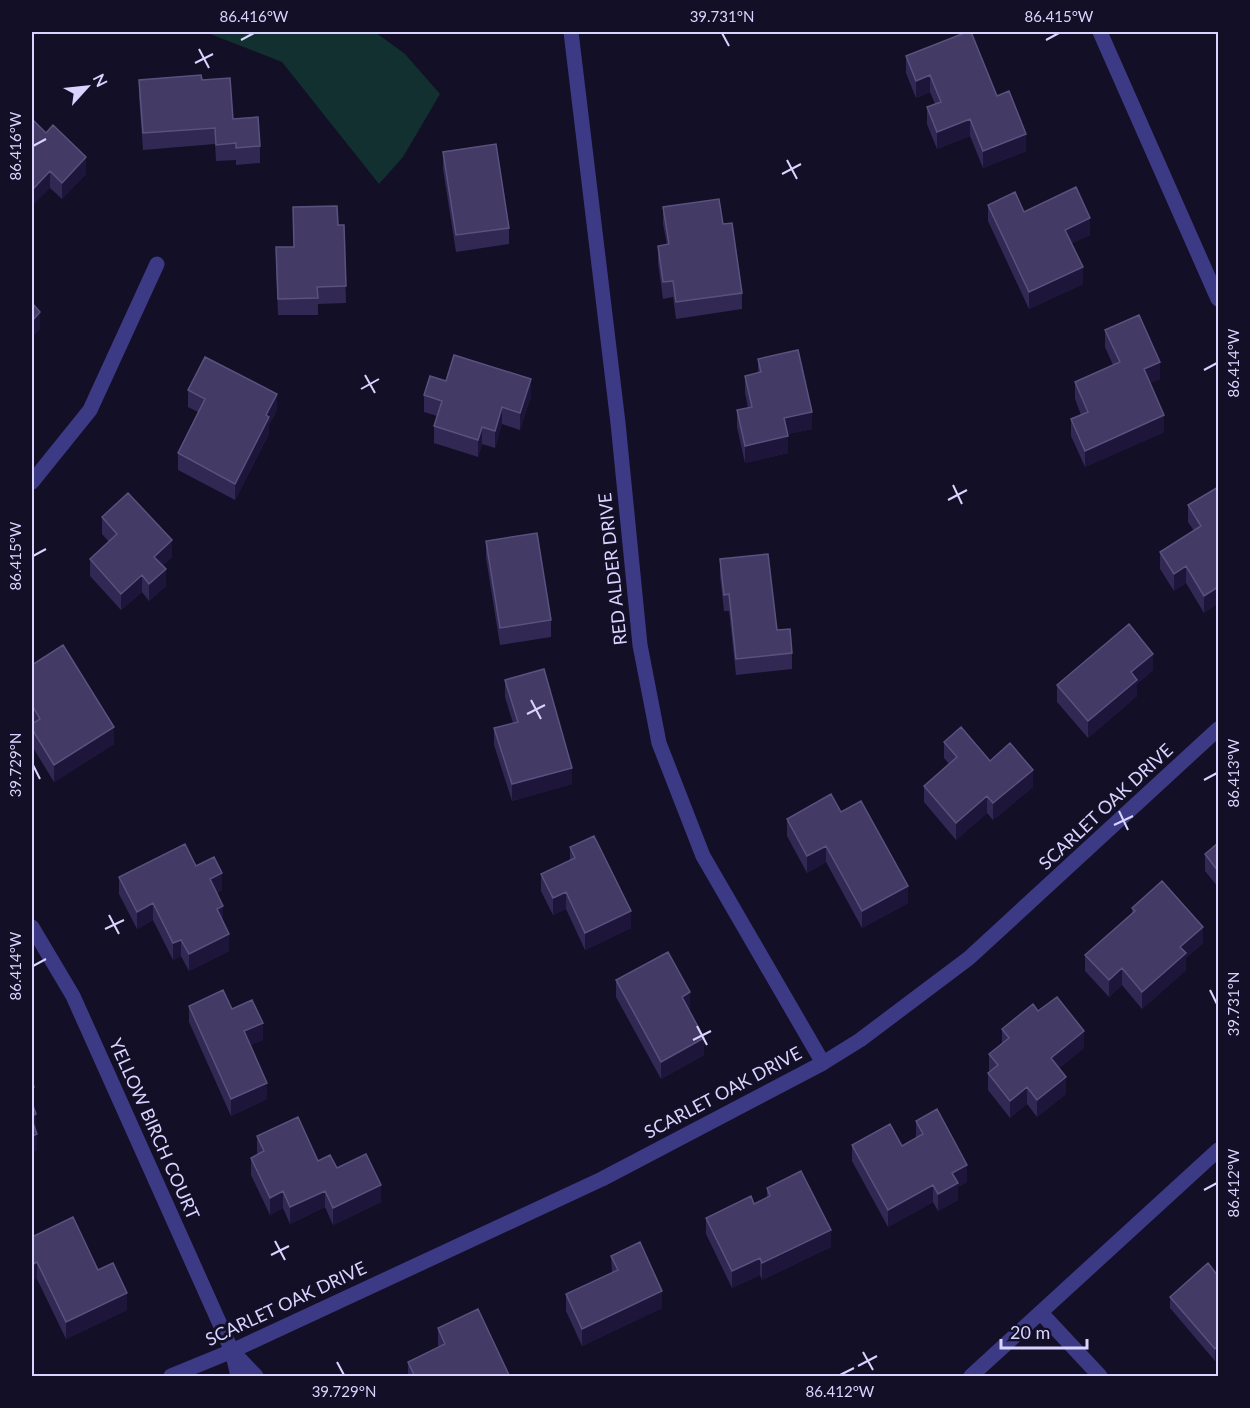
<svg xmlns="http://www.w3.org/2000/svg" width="1250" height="1408" viewBox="0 0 1250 1408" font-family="Lato,sans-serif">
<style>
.green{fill:#12302f}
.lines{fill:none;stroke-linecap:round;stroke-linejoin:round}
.minor{stroke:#3d3a85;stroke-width:15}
.tertiary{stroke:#3d3a85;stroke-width:15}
.wall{fill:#312854}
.shaded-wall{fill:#1d163a}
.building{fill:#433a66;stroke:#5a527e;stroke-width:1.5}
.ticks{fill:none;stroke:#d9d4ff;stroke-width:2}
.labels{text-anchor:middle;stroke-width:6;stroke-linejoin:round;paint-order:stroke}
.street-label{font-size:18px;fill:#d9d4ff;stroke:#130f26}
.neatline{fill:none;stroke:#d9d4ff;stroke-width:2}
.ticks-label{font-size:15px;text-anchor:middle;fill:#d9d4ff}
</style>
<rect width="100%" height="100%" fill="#130f26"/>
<!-- green -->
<path class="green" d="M 205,32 L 375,32 L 405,54 L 440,94 L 403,157 L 379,184 L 282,62 Z"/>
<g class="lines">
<!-- minor -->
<path class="minor" d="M 571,32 L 618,423 L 640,645 L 659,743 L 703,856 L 823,1063
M 1100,32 L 1218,299
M 32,482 L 90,410 L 157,264
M 32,927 L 73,996 L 232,1351 L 238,1376
M 1041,1313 L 1100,1376
M 234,1353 L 256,1376
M 171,1376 L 232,1351 L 602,1179 L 823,1063 L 860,1040 L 969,958 L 1218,729"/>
<!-- tertiary -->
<path class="tertiary" d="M 971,1376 L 1218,1150"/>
</g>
<!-- wall -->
<path class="wall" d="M 906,56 L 997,96 L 1026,151 L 983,168 L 970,136 L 937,149 L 927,124 L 927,107 L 935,104 L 930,92 L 916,98 L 906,73 Z
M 139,80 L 202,80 L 233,119 L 260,146 L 260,163 L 236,165 L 236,160 L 216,161 L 215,144 L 143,150 L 139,97 Z
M 32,119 L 86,174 L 62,199 L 50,188 Z
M 443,152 L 509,228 L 509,244 L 456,252 L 443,169 Z
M 988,205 L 1024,212 L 1090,235 L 1072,243 L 1083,284 L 1029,309 L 988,221 Z
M 663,207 L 723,224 L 742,293 L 742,309 L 676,319 L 673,297 L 663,299 L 658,263 L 658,246 L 667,245 L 663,224 Z
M 338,225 L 344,225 L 346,303 L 318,304 L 318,315 L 278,315 L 276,264 L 293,247 Z
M 1105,330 L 1160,379 L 1150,383 L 1164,432 L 1085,467 L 1071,436 L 1071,419 L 1081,415 L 1075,399 L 1075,382 L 1113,365 L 1105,347 Z
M 758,359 L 812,429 L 788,434 L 788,453 L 745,463 L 737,427 L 737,410 L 748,408 L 745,393 L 745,376 L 758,373 Z
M 446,381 L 531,396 L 520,430 L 502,424 L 495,448 L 482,444 L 478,457 L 434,443 L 434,426 L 437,416 L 424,412 L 424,395 Z
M 188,390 L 277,410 L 269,425 L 269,434 L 235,500 L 178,470 L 178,453 L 198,412 L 188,407 Z
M 1218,487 L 1204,613 L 1186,583 L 1174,591 L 1160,569 L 1160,552 L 1194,531 L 1188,522 L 1188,505 Z
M 102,517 L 172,557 L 162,566 L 166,586 L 149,601 L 142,592 L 121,610 L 90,576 L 90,559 L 109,542 L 102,534 Z
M 486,541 L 551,620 L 551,637 L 500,645 L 486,558 Z
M 720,559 L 777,630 L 792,653 L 792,669 L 736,675 L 729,611 L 724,611 L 720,576 Z
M 32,665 L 114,744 L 54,782 L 32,746 L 32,724 L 33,723 L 32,722 Z
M 1153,670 L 1137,684 L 1137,696 L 1088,738 L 1057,702 L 1057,685 Z
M 505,680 L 572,784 L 512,801 L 494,745 L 494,728 L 513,723 L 505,697 Z
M 944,742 L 990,761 L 1033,787 L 993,820 L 987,813 L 956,840 L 924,802 L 924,786 L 949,764 L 944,758 Z
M 841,812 L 908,903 L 862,928 L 826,862 L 807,873 L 787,836 L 787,819 Z
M 1218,843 L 1218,887 L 1205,871 L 1205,854 Z
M 570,847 L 631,928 L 585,950 L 566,909 L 553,915 L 541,891 L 541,874 L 570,861 Z
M 196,866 L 222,890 L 217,893 L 229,951 L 189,971 L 181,956 L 173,960 L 153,920 L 137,929 L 119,894 L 119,877 Z
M 1132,908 L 1203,943 L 1186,958 L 1186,970 L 1142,1009 L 1122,985 L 1109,997 L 1085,971 L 1085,955 L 1132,913 Z
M 616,980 L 690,1009 L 689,1010 L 704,1055 L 661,1079 L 616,997 Z
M 189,1006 L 232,1009 L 263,1040 L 250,1045 L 267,1099 L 231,1116 L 189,1022 Z
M 1038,1011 L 1084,1048 L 1059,1068 L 1066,1094 L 1037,1117 L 1027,1104 L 1010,1118 L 988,1090 L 988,1073 L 990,1071 L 989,1070 L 989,1054 L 1002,1043 L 1002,1029 Z
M 916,1121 L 967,1182 L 958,1187 L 958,1200 L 938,1211 L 933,1202 L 888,1227 L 852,1161 L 852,1145 L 902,1146 L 916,1138 Z
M 257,1136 L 337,1168 L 381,1202 L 333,1225 L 325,1207 L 290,1224 L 283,1208 L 270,1215 L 251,1175 L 251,1158 L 258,1154 L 257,1153 Z
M 767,1188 L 831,1247 L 762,1280 L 760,1275 L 732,1288 L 706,1234 L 706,1218 L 754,1204 L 767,1197 Z
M 32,1237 L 98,1270 L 127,1310 L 66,1339 L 37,1279 Z
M 611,1256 L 662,1308 L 582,1346 L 566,1311 L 566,1294 L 612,1273 Z
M 1218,1276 L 1218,1358 L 1215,1361 L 1170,1308 L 1170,1297 Z
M 438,1328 L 509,1377 L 408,1377 L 408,1362 L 439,1347 L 438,1345 Z"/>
<!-- shaded-wall -->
<path class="shaded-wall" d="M 930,75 L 930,92 L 916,98 L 916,81 Z
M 970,119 L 970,136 L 937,149 L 937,132 Z
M 1026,134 L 1026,151 L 983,168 L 983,151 Z
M 86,157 L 86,174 L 62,199 L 62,183 Z
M 50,171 L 50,188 L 32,206 L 32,190 Z
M 1090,218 L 1090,235 L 1065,246 L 1065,230 Z
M 1083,267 L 1083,284 L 1029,309 L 1029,292 Z
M 40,312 L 40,329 L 32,338 L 32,321 Z
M 1160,362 L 1160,379 L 1144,386 L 1144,369 Z
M 531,379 L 531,396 L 520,430 L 520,413 Z
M 277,394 L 277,410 L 269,425 L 269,434 L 235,500 L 235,484 L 266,415 Z
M 502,407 L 502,424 L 495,448 L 495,431 Z
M 812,412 L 812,429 L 784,435 L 784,418 Z
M 1164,415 L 1164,432 L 1085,467 L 1085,451 Z
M 482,427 L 482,444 L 478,457 L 478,440 Z
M 788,436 L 788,453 L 745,463 L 745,446 Z
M 172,540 L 172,557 L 154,573 L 154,557 Z
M 1186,566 L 1186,583 L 1174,591 L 1174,574 Z
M 166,569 L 166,586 L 149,601 L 149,584 Z
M 142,575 L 142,592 L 121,610 L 121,594 Z
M 1218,587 L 1218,604 L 1204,613 L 1204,596 Z
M 1153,654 L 1153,670 L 1137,684 L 1137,696 L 1088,738 L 1088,721 L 1131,672 Z
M 114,727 L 114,744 L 54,782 L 54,765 Z
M 572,768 L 572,784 L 512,801 L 512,784 Z
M 1033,770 L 1033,787 L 993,820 L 993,803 Z
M 987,796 L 987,813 L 956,840 L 956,823 Z
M 826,846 L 826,862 L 807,873 L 807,856 Z
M 222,873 L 222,890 L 210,896 L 210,879 Z
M 908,886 L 908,903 L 862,928 L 862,911 Z
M 566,892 L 566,909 L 553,915 L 553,898 Z
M 153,903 L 153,920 L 137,929 L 137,912 Z
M 223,906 L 223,922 L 217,909 Z
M 631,911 L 631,928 L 585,950 L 585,933 Z
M 1203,927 L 1203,943 L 1186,958 L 1186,970 L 1142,1009 L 1142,992 L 1180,947 Z
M 229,934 L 229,951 L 189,971 L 189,954 Z
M 181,940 L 181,956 L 173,960 L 173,943 Z
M 1122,968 L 1122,985 L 1109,997 L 1109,980 Z
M 690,992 L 690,1009 L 682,1013 L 682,997 Z
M 263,1023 L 263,1040 L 244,1048 L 244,1031 Z
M 1084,1031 L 1084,1048 L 1051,1075 L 1051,1058 Z
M 704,1038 L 704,1055 L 661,1079 L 661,1062 Z
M 1066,1077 L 1066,1094 L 1037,1117 L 1037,1100 Z
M 267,1083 L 267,1099 L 231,1116 L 231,1099 Z
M 34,1087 L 34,1104 L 32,1105 L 32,1088 Z
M 1027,1087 L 1027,1104 L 1010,1118 L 1010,1101 Z
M 36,1114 L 36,1130 L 32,1133 L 32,1116 Z
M 37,1134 L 37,1150 L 32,1153 L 32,1136 Z
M 967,1165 L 967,1182 L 958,1187 L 958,1200 L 938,1211 L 938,1194 L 952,1173 Z
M 381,1185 L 381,1202 L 333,1225 L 333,1208 Z
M 933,1185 L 933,1202 L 888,1227 L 888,1210 Z
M 283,1191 L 283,1208 L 270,1215 L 270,1198 Z
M 325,1191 L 325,1207 L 290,1224 L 290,1207 Z
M 831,1230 L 831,1247 L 762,1280 L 762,1263 Z
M 760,1258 L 760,1275 L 732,1288 L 732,1271 Z
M 37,1262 L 37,1279 L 32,1282 L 32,1265 Z
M 662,1291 L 662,1308 L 582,1346 L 582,1329 Z
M 127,1293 L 127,1310 L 66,1339 L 66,1322 Z
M 1218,1346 L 1218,1358 L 1215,1361 L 1215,1349 Z"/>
<!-- building -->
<path class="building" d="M 967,32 L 971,32 L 997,96 L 1009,91 L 1026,134 L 983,151 L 970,119 L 937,132 L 927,107 L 941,102 L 930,75 L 916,81 L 906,56 Z
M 201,75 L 202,80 L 230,78 L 233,119 L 258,117 L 260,146 L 236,148 L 236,143 L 216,145 L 215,128 L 143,133 L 139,80 Z
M 32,119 L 46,133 L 53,125 L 86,157 L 62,183 L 50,171 L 32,190 Z
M 496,144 L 509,228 L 456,235 L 443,152 Z
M 1076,187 L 1090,218 L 1065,230 L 1083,267 L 1029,292 L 988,205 L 1015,192 L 1024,212 Z
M 719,199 L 723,224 L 732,223 L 742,293 L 676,302 L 673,281 L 663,282 L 658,246 L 669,244 L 663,207 Z
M 337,206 L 338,225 L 344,225 L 346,286 L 317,287 L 318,298 L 278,299 L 276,247 L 294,247 L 293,207 Z
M 32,303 L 40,312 L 32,321 Z
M 1139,315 L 1160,362 L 1144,369 L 1164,415 L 1085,451 L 1071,419 L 1088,412 L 1075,382 L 1120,362 L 1105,330 Z
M 798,350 L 812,412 L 784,418 L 788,436 L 745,446 L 737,410 L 752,407 L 745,376 L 761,372 L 758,359 Z
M 454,355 L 531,379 L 520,413 L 502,407 L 495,431 L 482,427 L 478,440 L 434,426 L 442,401 L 424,395 L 430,376 L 446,381 Z
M 205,357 L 277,394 L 266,415 L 269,417 L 235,484 L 178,453 L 205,399 L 188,390 Z
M 1218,487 L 1218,587 L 1204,596 L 1186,566 L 1174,574 L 1160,552 L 1201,526 L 1188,505 Z
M 128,493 L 172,540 L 154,557 L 166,569 L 149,584 L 142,575 L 121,594 L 90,559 L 117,534 L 102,517 Z
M 537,533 L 551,620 L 500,628 L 486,541 Z
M 768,554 L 777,630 L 790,629 L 792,653 L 736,659 L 729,594 L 724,595 L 720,559 Z
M 1129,624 L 1153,654 L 1131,672 L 1137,680 L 1088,721 L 1057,685 Z
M 63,645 L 114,727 L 54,765 L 32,729 L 32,724 L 40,719 L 32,705 L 32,665 Z
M 544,669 L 572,768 L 512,784 L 494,728 L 518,722 L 505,680 Z
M 961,727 L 990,761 L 1010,743 L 1033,770 L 993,803 L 987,796 L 956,823 L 924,786 L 957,757 L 944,742 Z
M 831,794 L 841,812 L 861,801 L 908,886 L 862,911 L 826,846 L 807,856 L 787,819 Z
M 594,836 L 631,911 L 585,933 L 566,892 L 553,898 L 541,874 L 575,858 L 570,847 Z
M 1218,843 L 1218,871 L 1205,854 Z
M 185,844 L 196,866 L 214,857 L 222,873 L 210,879 L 223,906 L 217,909 L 229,934 L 189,954 L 181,940 L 173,943 L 153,903 L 137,912 L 119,877 Z
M 1162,881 L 1203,927 L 1180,947 L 1186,953 L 1142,992 L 1122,968 L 1109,980 L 1085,955 L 1135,911 L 1132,908 Z
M 668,952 L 690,992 L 682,997 L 704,1038 L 661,1062 L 616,980 Z
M 223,990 L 232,1009 L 252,1000 L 263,1023 L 244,1031 L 267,1083 L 231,1099 L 189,1006 Z
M 1057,997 L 1084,1031 L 1051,1058 L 1066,1077 L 1037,1100 L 1027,1087 L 1010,1101 L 988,1073 L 998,1065 L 989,1054 L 1009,1038 L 1002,1029 L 1033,1004 L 1038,1011 Z
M 32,1081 L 34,1087 L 32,1088 Z
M 32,1103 L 36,1114 L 32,1116 Z
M 937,1109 L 967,1165 L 952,1173 L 958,1183 L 938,1194 L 933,1185 L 888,1210 L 852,1145 L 890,1124 L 902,1146 L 923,1134 L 916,1121 Z
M 298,1117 L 318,1161 L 330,1155 L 337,1168 L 366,1154 L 381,1185 L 333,1208 L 325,1191 L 290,1207 L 283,1191 L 270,1198 L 251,1158 L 264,1151 L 257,1136 Z
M 32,1120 L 37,1134 L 32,1136 Z
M 801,1171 L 831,1230 L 762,1263 L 760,1258 L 732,1271 L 706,1218 L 751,1196 L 754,1204 L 770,1196 L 767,1188 Z
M 73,1217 L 98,1270 L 113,1263 L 127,1293 L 66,1322 L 37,1262 L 32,1265 L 32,1237 Z
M 640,1242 L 662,1291 L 582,1329 L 566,1294 L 618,1270 L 611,1256 Z
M 1208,1263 L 1218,1276 L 1218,1346 L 1215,1349 L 1170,1297 Z
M 478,1309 L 509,1375 L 506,1377 L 415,1377 L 408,1362 L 445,1344 L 438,1328 Z"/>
<!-- ticks -->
<path class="ticks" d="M 722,33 L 729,46M 241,40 L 254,33M 1046,40 L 1059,33M 199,49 L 209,68M 195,63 L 213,54M 33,146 L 46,139M 787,160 L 797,179M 782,174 L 801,164M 1204,370 L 1217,363M 365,375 L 375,393M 361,389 L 379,379M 953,485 L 962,504M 948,500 L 967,490M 33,556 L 46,549M 531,700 L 541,719M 527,714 L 545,705M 33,765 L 40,779M 1204,780 L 1217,773M 1119,811 L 1128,830M 1114,825 L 1133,816M 109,915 L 119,934M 105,929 L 124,920M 33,966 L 46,959M 1210,990 L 1217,1004M 697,1026 L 707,1045M 693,1040 L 711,1031M 1204,1190 L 1217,1183M 275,1241 L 285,1260M 271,1255 L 289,1246M 863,1352 L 873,1370M 337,1362 L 344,1375M 858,1366 L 877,1356M 840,1375 L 854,1368"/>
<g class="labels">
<!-- street labels -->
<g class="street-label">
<text transform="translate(613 569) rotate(-96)" y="6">RED ALDER DRIVE</text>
<text transform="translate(1106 807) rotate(-43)" y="6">SCARLET OAK DRIVE</text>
<text transform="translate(723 1093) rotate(-28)" y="6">SCARLET OAK DRIVE</text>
<text transform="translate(154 1129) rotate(66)" y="6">YELLOW BIRCH COURT</text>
<text transform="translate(286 1304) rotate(-25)" y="6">SCARLET OAK DRIVE</text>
</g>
</g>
<!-- border -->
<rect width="1250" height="1408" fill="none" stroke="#130f26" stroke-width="66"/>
<!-- north arrow -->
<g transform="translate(87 87) rotate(63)" stroke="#130f26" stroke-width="4.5" paint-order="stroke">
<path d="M0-4.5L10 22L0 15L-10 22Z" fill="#d9d4ff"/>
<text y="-9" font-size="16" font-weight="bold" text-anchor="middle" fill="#d9d4ff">N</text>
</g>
<!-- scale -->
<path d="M1001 1339v9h86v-9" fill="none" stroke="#d9d4ff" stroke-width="3"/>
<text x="1010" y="1339" font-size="18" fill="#d9d4ff" stroke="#130f26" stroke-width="4.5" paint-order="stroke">20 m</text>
<rect x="33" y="33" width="1184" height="1342" class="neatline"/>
<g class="ticks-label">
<text x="254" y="22">86.416°W</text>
<text x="722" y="22">39.731°N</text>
<text x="1059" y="22">86.415°W</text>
<text transform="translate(16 146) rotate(-90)" y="5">86.416°W</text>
<text transform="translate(1234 363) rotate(-90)" y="5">86.414°W</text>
<text transform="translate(16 556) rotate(-90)" y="5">86.415°W</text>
<text transform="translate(16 765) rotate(-90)" y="5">39.729°N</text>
<text transform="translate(1234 773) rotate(-90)" y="5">86.413°W</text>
<text transform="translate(16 966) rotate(-90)" y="5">86.414°W</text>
<text transform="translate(1234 1004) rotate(-90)" y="5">39.731°N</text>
<text transform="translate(1234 1183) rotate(-90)" y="5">86.412°W</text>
<text x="344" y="1397">39.729°N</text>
<text x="840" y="1397">86.412°W</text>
</g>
</svg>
